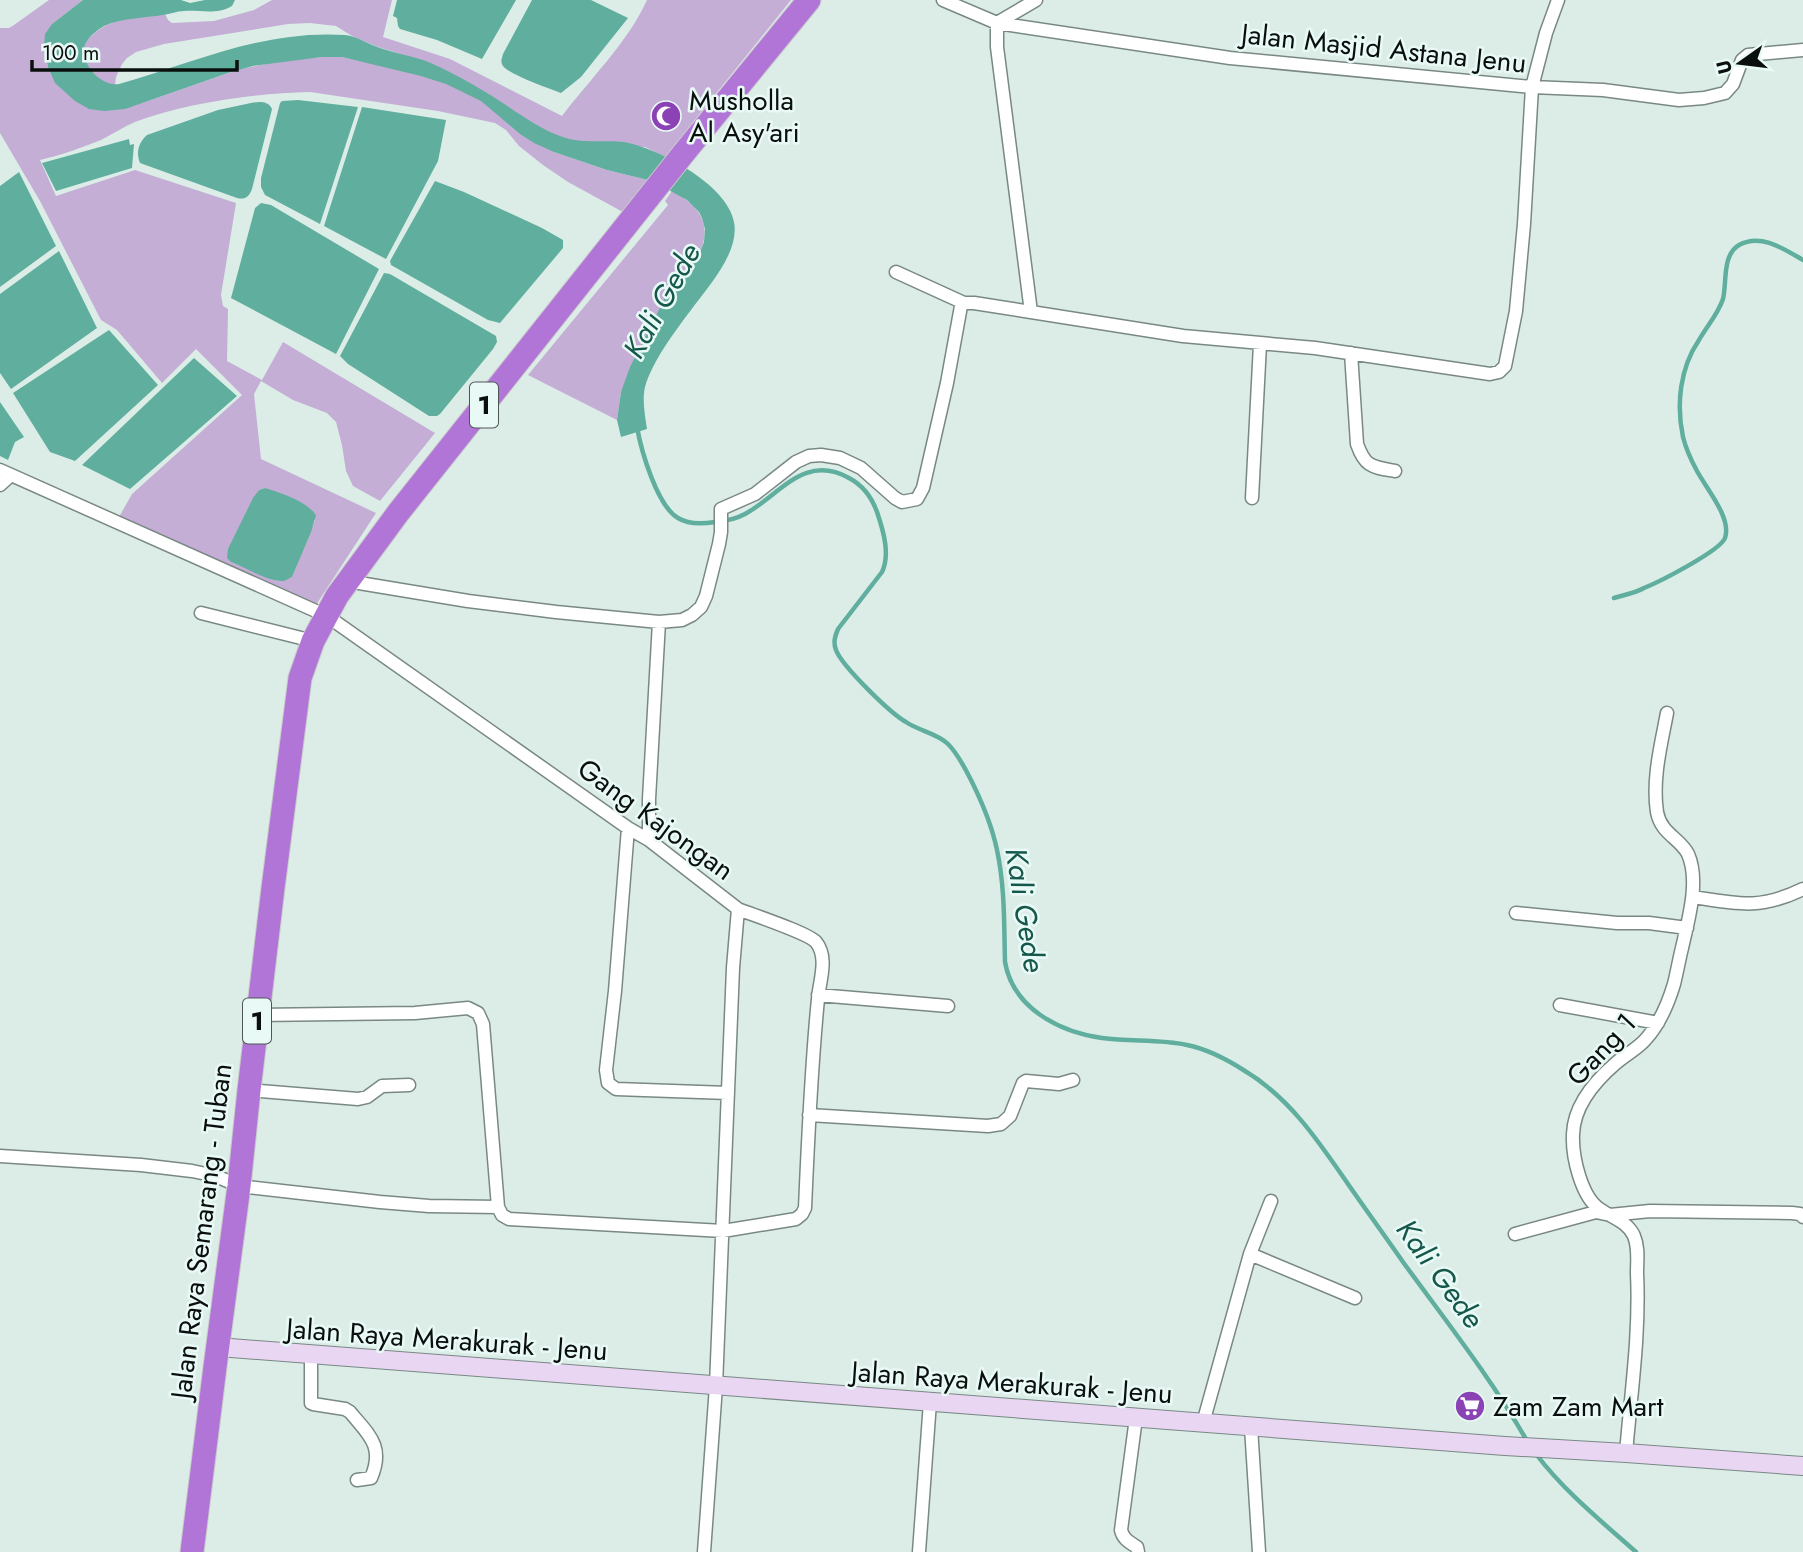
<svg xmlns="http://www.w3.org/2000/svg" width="1803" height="1552" viewBox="0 0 1803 1552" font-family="Jost,sans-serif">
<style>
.green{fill:#c4aed5;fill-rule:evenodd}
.water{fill:#60ae9d}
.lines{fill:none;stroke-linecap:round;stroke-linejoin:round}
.stream{stroke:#60ae9d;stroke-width:4.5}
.street-casing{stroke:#798884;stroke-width:15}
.secondary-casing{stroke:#798884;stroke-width:20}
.highway-casing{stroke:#c9caca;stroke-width:25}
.street{stroke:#fff;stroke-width:12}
.secondary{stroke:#e8d6f3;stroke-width:18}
.highway{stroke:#b175d8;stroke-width:23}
.labels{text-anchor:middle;stroke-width:5;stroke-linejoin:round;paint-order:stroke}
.shield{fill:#e9faf6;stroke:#4d5654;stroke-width:2}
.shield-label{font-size:26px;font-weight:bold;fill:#0a0f0e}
.street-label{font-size:28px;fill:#0a0f0e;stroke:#e9faf6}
.poi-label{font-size:28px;fill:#0a0f0e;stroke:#e9faf6;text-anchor:start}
.water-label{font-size:30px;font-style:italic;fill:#16574c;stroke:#e9faf6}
</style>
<rect width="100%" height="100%" fill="#dcede8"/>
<!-- green -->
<path class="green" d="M 49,0 L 83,0 L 52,24 L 44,47 L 48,67 L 142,103 L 240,69 L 281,61 L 322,57 L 342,57 L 430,76 L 423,61 L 378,47 L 352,36 L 336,26 L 310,23 L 288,24 L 164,44 L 136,52 L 127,58 L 122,64 L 116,77 L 115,85 C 99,85 79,62 85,45 C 87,39 94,33 100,29 C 117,17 145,17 165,14 L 168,20 L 172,23 L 214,21 L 254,10 L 272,0 L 392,0 L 383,37 L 450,59 L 562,116 C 590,79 628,42 647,0 L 791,0 L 665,157 L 645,147 L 554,152 L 607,170 L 648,180 L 623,212 L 568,182 L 543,165 L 519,146 L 506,130 L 495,123 L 438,111 L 310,92 C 256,93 185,103 135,122 C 123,127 113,134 101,140 C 81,148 61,155 40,160 L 56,196 L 135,170 L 236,203 L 221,295 L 223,306 L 228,309 L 227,361 L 262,380 L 283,342 L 435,433 L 380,501 L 353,486 L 346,471 L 342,445 L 336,422 L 327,413 L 293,400 L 261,381 L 254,394 L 261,459 L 376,513 L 316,605 L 119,517 L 132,494 L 242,395 L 196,349 L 162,383 L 117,330 L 101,320 L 40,201 L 0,133 L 0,28 L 9,28 L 14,25 ZM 265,488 L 315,520 L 292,577 L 278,581 L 231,562 L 259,490 Z
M 672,191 C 697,204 713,222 700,252 L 621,392 L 617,420 L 528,375 L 668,205 L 665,201 Z"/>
<!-- water -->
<path class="water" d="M 83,0 L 181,0 L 190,3 L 205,0 L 235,0 L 232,6 C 217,15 201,10 184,11 C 177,11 170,14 163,15 C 144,18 122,18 104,26 C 97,30 88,37 85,45 C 79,62 100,87 119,84 C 197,62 262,30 345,35 C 357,36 368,44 380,48 C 395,53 411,56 426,61 C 447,70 468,81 487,93 C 511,107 533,126 560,136 C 579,144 602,140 623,142 C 657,147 728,185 734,222 C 740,252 708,287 691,310 C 675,331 652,362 645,387 C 642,400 645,416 647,429 L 621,437 L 617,420 L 621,392 L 630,367 L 665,298 L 700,252 L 704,242 L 705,229 L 702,218 L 699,212 L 687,200 L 652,181 L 607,170 L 554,152 L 534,143 L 520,134 L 481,101 L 446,84 L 421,76 L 342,57 L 322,57 L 253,66 L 231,72 L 125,109 L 104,111 L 89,109 L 75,101 L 55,83 L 48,67 L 44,47 L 45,34 L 52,24 Z
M 397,0 L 516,0 L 482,59 L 437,40 L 400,29 L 398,26 L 397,18 L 393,16 Z
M 532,0 L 591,0 L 628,18 L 581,77 L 561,93 C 550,89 508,74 503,66 C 500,61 502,59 503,54 Z
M 298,100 L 358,107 L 320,224 L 265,195 L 261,187 L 261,178 L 280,103 L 282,101 Z
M 251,103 C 258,102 268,100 272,109 L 252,189 C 249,197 245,200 237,198 L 140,163 C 136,153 138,143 147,135 L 218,110 Z
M 362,107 L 446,120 L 438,161 L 386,259 L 324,226 Z
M 129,139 L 130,145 L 134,144 L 132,168 L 56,191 L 42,163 Z
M 19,172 L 56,246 L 0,287 L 0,186 Z
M 435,181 L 464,192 L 542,228 L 563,240 L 563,248 L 500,323 L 488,320 L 391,265 L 390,261 Z
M 261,203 L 271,205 L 379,269 L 336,354 L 231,298 L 254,212 L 255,208 Z
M 59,251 L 97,328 L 11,389 L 0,373 L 0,294 Z
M 384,273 L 390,274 L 496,336 L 497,342 L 493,349 L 440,414 L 437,416 L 429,416 L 348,364 L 340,356 Z
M 109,330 L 158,385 L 75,461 L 50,452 L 13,393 Z
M 194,358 L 237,396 L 130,489 L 82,465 Z
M 0,402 L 24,437 L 15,442 L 8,460 L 0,456 Z
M 265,488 C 281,493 306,501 316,515 L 311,532 L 292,577 C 287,579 286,581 281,581 C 268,581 244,567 231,562 L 227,558 L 228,549 L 253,498 L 259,490 Z"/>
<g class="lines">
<!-- stream -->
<path class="stream" d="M 637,427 C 641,450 657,506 678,518 C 689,525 703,524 715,522 C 726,521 736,519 745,514 C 780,495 804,453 849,478 C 864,486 873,499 878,515 C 884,533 890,555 882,572 L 838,629 C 835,636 833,642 836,650 C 842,666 890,713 906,722 C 919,731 937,733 948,744 C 958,754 965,768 971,780 C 982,802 992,826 997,850 C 1005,887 1004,925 1005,962 C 1013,1008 1059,1032 1102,1038 C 1131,1042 1159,1039 1187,1045 C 1207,1049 1228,1060 1245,1071 C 1290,1098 1319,1142 1348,1184 C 1366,1210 1385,1236 1403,1262 C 1446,1321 1491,1378 1527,1441
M 1614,598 C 1624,595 1635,593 1644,588 C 1659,582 1720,551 1725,538 C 1732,518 1706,488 1697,471 C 1691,460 1686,449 1683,437 C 1676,404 1680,368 1699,340 C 1707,326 1718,314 1723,299 C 1727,282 1722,255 1739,245 C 1761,233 1784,249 1803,260
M 1536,1454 C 1564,1491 1601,1521 1636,1552"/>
<!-- street casing -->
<g class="street-casing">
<path id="street" d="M 943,0 L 997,23 L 1230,58 L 1532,87 L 1603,90 L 1679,100 L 1704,98 L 1725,93 L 1733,84 L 1742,60 L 1748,55 L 1803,50
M 1036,0 L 997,23 L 997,47 L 1031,312 L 1183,336 L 1315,348 L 1490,374 L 1499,372 L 1505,366 L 1516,311 L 1524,224 L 1532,87 L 1546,33 L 1558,0
M 896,272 L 964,303
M 1351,353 L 1357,444 C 1365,467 1372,467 1395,471
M 0,470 L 327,616 L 628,828 L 649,840 L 738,909 L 733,968 L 716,1386 L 704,1552
M 0,485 L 11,475
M 1252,498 L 1260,344
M 347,581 L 468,601 L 556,612 L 659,622 L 682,620 L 692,615 L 701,607 L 706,596 L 719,544 L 721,532 L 721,509 L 755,494 L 796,462 L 809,456 L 821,455 L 840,458 L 861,468 L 895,498 L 902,502 L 917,499 L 923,488 L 947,383 L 961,306 L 964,303 L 974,303 L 1031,312
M 201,613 L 313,641
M 628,828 L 615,991 L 606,1070 L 608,1083 L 616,1089 L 728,1093
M 649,840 L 649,799 L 659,622
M 1693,897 C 1738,904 1760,910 1803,889
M 1516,913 L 1617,923 L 1649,923 L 1687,928
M 818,995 L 948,1006
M 1560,1005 L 1658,1023
M 257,1015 L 415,1013 L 468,1008 L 478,1013 L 483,1024 L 498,1207 L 502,1215 L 509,1219 L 723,1231 L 796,1219 L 802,1214 L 805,1208 C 808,1138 811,1069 818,999 C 819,982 829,958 816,942 C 808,933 753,915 738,909
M 249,1090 L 358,1099 L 367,1097 L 382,1086 L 409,1085
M 809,1115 L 988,1126 L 1001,1124 L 1010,1116 L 1023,1083 L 1026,1081 L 1059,1084 L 1073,1080
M 0,1156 L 141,1165 L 192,1171 L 216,1176 L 239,1186 L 380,1202 L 429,1206 L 498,1207
M 1515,1234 L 1596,1212 L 1610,1215 L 1650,1211 L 1792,1213 L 1800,1214 L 1803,1217
M 1250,1254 L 1355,1298
M 311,1355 L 311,1403 L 313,1404 L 345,1409 L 350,1412 C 368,1434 385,1446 371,1478 L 357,1480
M 1136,1418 L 1121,1530 C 1123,1539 1129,1542 1137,1547 L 1138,1552
M 1203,1423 L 1250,1254 L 1271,1201
M 1251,1427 L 1259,1552
M 1626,1453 C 1631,1393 1640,1333 1637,1273 C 1637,1260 1639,1248 1634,1236 C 1628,1222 1613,1218 1601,1210 C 1581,1198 1572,1156 1573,1134 C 1574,1105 1595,1081 1616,1063 C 1625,1055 1637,1049 1645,1040 C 1659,1025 1668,1004 1674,984 C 1677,972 1679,960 1682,948 C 1688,921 1700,881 1688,854 C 1680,838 1661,834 1657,812 C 1652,779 1661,745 1667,713
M 919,1552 L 930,1402"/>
</g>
<!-- secondary casing -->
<g class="secondary-casing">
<path id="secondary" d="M 218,1347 L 1505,1446 L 1626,1453 L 1803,1466"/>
</g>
<!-- highway casing -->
<g class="highway-casing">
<path id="highway" d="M 192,1552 L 215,1367 L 239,1186 L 249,1090 L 273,888 L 300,678 L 313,641 L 337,596 L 398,513 L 683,154 L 809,0"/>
</g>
<!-- street -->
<use href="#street" class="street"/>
<!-- secondary -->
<use href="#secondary" class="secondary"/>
<!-- highway -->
<use href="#highway" class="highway"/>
</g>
<!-- icons -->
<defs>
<g id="mosque-disc" transform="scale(1.575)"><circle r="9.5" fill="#8a42b4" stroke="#e9faf6"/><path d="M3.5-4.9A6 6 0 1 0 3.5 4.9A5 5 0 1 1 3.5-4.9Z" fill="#fff"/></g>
<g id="supermarket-disc" transform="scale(1.575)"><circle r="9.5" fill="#8a42b4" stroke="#e9faf6"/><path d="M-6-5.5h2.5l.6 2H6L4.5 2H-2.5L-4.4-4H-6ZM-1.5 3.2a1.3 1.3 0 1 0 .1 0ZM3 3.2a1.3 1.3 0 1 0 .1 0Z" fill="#fff"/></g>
</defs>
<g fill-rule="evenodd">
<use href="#mosque-disc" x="666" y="116"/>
<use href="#supermarket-disc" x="1470" y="1406"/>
</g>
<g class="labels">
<!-- shield labels -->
<g class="shield">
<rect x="470" y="382.5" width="28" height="45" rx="5"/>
<rect x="243" y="998.5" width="28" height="45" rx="5"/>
</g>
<g class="shield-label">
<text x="484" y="414">1</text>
<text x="257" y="1030">1</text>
</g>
<!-- street labels -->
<g class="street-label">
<text transform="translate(1384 48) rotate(6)" y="10">Jalan Masjid Astana Jenu</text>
<text transform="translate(656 819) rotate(36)" y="10">Gang Kajongan</text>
<text transform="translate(1601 1049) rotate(-47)" y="10">Gang 1</text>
<text transform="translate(201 1231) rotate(-83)" y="10">Jalan Raya Semarang - Tuban</text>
<text transform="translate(447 1339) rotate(4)" y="10">Jalan Raya Merakurak - Jenu</text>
<text transform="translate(1012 1382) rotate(4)" y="10">Jalan Raya Merakurak - Jenu</text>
</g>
<!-- poi labels -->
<g class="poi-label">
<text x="689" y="110">Musholla<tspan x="689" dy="32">Al Asy'ari</tspan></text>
<text x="1493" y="1416">Zam Zam Mart</text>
</g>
<!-- water labels -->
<g class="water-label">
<text transform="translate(662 301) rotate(-61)" y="10">Kali Gede</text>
<text transform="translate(1025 910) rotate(81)" y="10">Kali Gede</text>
<text transform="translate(1440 1274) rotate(54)" y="10">Kali Gede</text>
</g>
</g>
<!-- north arrow -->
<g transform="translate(1740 63) rotate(256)" stroke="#e9faf6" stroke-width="5" paint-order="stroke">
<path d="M0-5L12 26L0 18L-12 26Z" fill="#0a0f0e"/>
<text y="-10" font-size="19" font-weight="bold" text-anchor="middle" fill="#0a0f0e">U</text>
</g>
<!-- scale -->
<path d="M32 60v10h205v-10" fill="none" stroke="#0a0f0e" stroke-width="3.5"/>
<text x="42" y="60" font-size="21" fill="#0a0f0e" stroke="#e9faf6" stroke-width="5" paint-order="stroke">100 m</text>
</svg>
